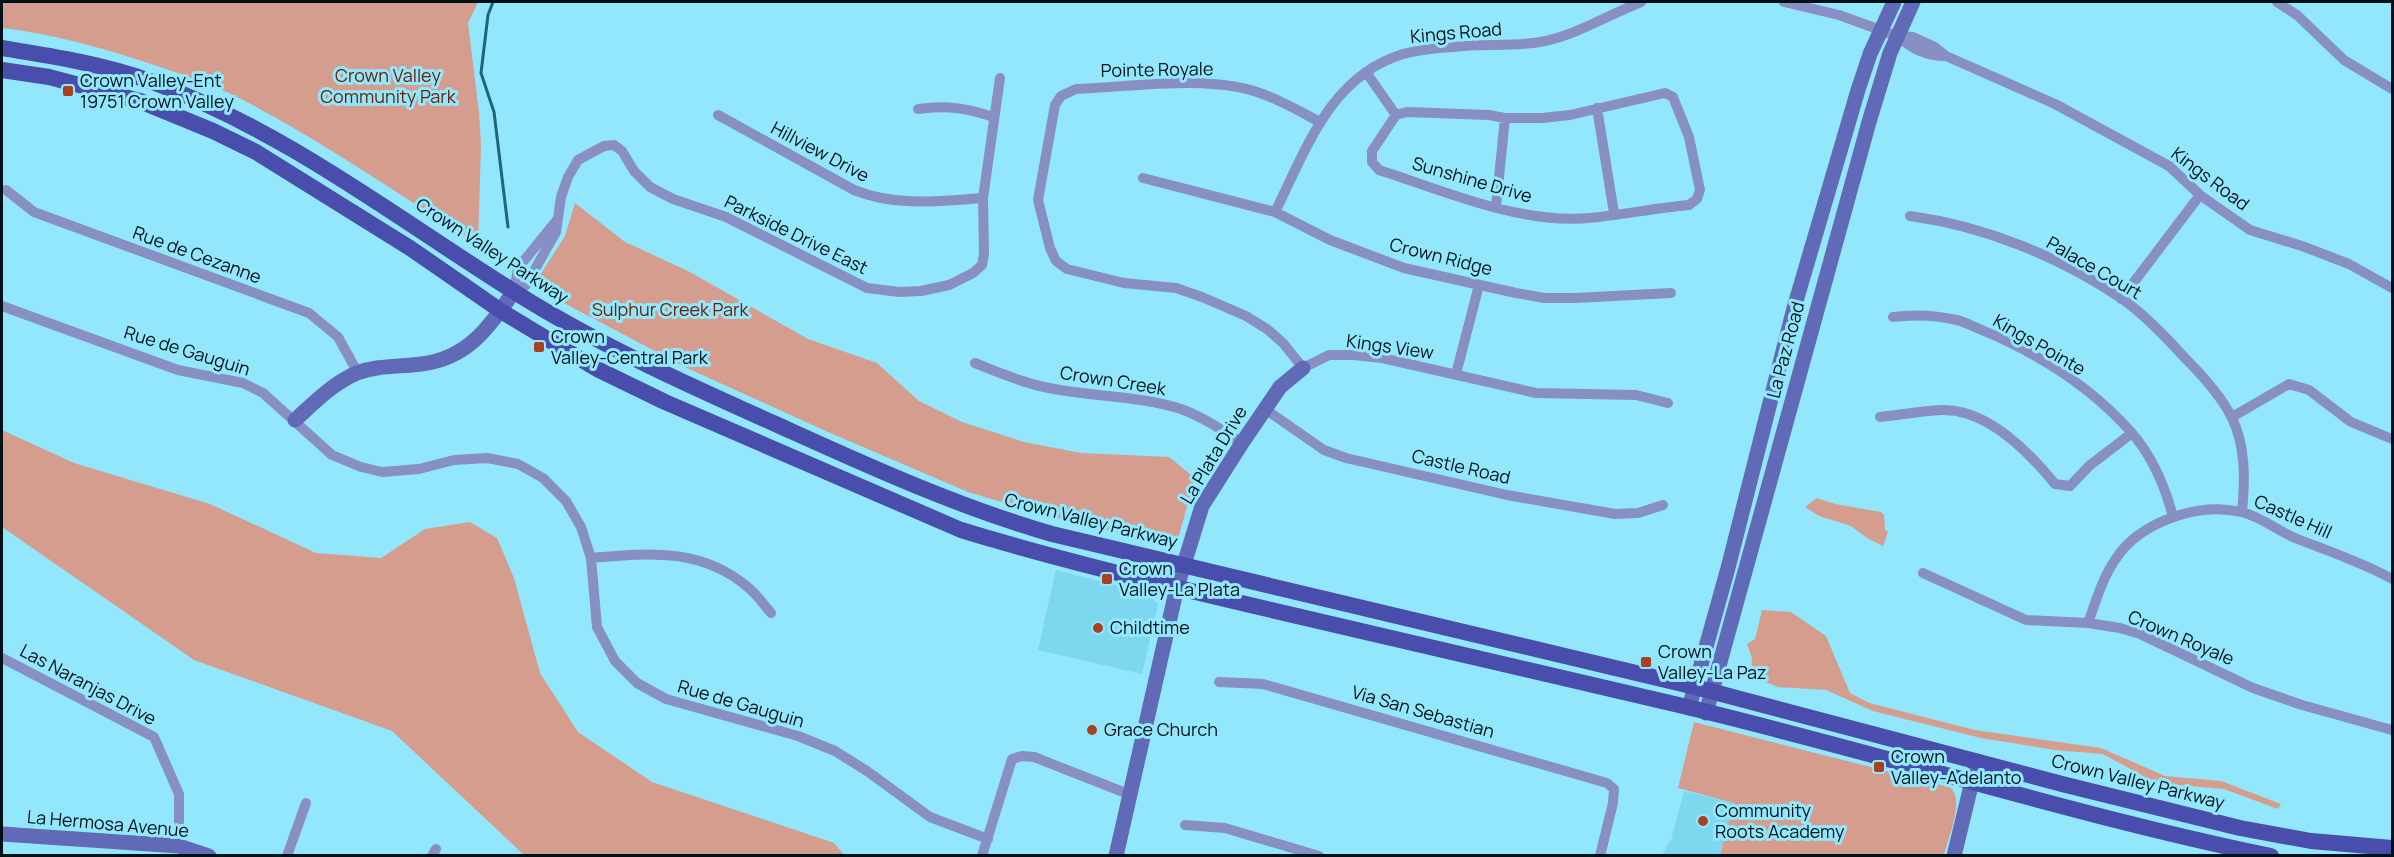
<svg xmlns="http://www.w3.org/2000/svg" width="2394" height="857" viewBox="0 0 2394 857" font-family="Manrope,sans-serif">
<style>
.built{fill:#7dd7ee}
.green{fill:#d49d8e}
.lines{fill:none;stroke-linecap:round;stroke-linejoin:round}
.stream{stroke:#206677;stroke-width:3}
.street{stroke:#878fc4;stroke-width:10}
.secondary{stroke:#616ab7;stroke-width:15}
.primary{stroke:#494eac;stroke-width:16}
.poi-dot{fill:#a84021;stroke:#93e7fd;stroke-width:2}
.labels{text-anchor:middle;stroke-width:6;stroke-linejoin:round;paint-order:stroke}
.street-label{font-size:18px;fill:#001218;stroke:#93e7fd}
.park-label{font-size:18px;fill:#6e2006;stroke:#93e7fd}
.poi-label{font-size:18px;fill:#001218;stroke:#93e7fd;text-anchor:start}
</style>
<rect width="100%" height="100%" fill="#93e7fd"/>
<!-- built -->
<path class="built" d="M 1056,570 L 1148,593 L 1158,605 L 1142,674 L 1038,650 Z
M 1684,791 L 1734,803 L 1720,855 L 1661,856 L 1671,840 Z"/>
<!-- green -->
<path class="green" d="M 2,2 L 478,2 L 468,23 L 479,112 L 481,145 L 478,244 C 400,196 326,143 245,101 C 211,83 175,72 139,60 C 94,46 49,33 2,28 Z
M 575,203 L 625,242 L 688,271 L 808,339 L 877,363 L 919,401 L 962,422 L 1024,442 L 1081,453 L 1169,457 L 1195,478 L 1178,539 L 1167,544 L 1052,517 L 968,492 L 828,432 L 687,368 L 543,292 L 537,280 L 565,236 Z
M 2,430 L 74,463 L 210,504 L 316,553 L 381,558 L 425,529 L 470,522 L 497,538 L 514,578 L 540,673 L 578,732 L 652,782 L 834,843 L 844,855 L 524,855 L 392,731 L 194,660 L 2,527 Z
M 1817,498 L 1835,504 L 1881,512 L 1884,515 L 1885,530 L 1888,532 L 1883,546 L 1867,538 L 1851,526 L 1819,516 L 1805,507 Z
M 1762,610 L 1791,612 L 1826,636 L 1850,693 L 1869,703 L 1975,730 L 2101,748 L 2165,776 L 2221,781 L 2281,804 L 2278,809 L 2224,789 L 2156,783 L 2103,754 L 2055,750 L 1981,738 L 1873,711 L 1826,690 L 1778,687 L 1751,676 L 1752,658 L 1747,644 L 1755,639 Z
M 1694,722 L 1949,787 C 1966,797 1948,838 1944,855 L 1720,855 L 1734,803 L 1678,788 Z"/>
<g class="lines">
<!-- stream -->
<path class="stream" d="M 493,2 L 488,15 L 481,73 L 494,112 L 508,227"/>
<!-- street -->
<path class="street" d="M 1784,2 L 1839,15 L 1897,36 L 1913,37 L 1935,47 L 1946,56 L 2055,104 L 2169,166 L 2200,195 L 2250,230 L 2302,246 L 2349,264 L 2392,288
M 2277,2 L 2297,15 L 2344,60 L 2392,89
M 1897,36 C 1912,49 1926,56 1946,56
M 1366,72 L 1396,115 L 1372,151 L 1372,162 L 1379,170 C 1445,191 1518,224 1589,218 C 1622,215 1655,208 1689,205 L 1697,199 L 1700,190 L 1689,137 L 1673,97 L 1665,93 L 1570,115 L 1542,118 L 1505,118 L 1489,115 L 1407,112 L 1396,115
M 1597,108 L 1614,213
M 918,109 C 946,105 967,108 993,117
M 718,115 L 854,190 C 896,207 939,201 983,198
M 1320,122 C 1299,111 1279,99 1257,92 C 1205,75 1131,87 1076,89 L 1061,96 L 1055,105 L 1038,200 L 1050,248 L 1056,261 L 1067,269 L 1124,283 L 1176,288 L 1202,297 L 1246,316 L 1267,329 L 1283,343 L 1303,368 L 1329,355 L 1354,355 L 1382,358 L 1536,393 L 1636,395 L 1668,403
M 1143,178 L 1275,212 L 1330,240 L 1404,268 L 1516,293 L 1544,298 L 1575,298 L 1671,293
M 6,190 L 34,212 L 309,313 L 338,337 L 358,373
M 1496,207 L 1505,118
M 1275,212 C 1306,150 1330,76 1403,54 C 1419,50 1437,48 1453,47 C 1482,43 1511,47 1540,42 C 1575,36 1608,15 1641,2
M 1910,216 C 1984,226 2058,256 2121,298 C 2144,314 2165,336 2184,357 C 2200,373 2222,397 2232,418 C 2246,447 2245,480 2242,512
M 514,291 L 526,285 L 556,232 L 561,197 L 568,177 L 578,160 L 604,146 L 614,145 L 622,151 L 634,171 L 650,187 L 673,199 L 726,217 L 867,288 L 899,292 L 921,291 L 949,285 L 973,273 L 982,265 L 984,254 L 983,198 L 1000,78
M 514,291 L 518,268 L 557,220
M 2121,299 L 2200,195
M 2,306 L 178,370 L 243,383 L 263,393 L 332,455 L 361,467 L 382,472 L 419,469 L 454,460 L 487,458 L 518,464 L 543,478 L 566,501 L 581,527 L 591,558 L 597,627 L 615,661 L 637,683 L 666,699 L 798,736 L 835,751 L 867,771 L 930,817 L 988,839
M 1893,317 C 1915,314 1935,315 1957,320 C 1965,322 1974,327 1982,330 C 2037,353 2091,387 2131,432 C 2153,457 2165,486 2173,517
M 975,363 C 997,372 1020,382 1044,387 C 1089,397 1137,395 1181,409 C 1203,417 1222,430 1242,443
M 1456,374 L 1479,285
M 1265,409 L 1324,450 L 1346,458 L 1507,495 L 1615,514 L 1638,513 L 1663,505
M 1880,417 C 1900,415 1921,411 1941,410 C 1986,408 2029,452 2055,484 L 2070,486 L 2089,466 L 2132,433
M 2232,417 L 2289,384 L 2309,390 L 2351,422 L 2392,439
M 591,558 C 649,553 702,547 750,589 C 758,596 764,605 771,613
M 1923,573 L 2026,620 L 2088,623 L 2120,628 L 2140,634 L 2253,688 L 2302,705 L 2392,730
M 2088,623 C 2096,601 2102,579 2115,560 C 2139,522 2198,502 2241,512 C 2260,516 2278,531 2295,538 C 2328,551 2362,562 2392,579
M 2,658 L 154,737 L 179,794 L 179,846
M 1219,682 L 1263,684 L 1607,783 L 1614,789 L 1613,803 L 1600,856
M 1185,825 L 1225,828 L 1319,856
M 287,856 L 306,803
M 432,856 L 436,849
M 982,856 L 1012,759 L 1022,756 L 1034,757 L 1131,795"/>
<!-- secondary -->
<path class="secondary" d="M 295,420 C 314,403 333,383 357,373 C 378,365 399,367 421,364 C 467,359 490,327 514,291
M 1689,708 L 1728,568 L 1794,308 L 1858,90 L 1870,54 L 1894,2
M 1706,713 L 1869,122 L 1890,53 L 1913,2
M 2,834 L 179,846 L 209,856
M 1116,856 L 1177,587 L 1202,506 L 1242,443 L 1280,387 L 1303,368
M 1954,856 L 1977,761"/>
<!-- primary -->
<path class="primary" d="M 2,48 C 51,56 103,64 150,81 C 289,132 404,224 529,301 C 613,352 702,391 791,431 C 877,470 962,508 1052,534 L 1695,687 L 2062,784 L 2240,828 L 2311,841 L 2392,848
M 2,70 L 49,77 L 140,101 L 213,131 L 256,152 L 288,172 L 410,248 L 501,311 L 597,369 L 665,402 L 961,530 C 1056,559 1153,582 1250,605 C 1388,638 1527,670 1666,702 C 1868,749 2067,814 2271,856"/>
</g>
<!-- markers -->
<g class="poi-dot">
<rect x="62" y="85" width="12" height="12" rx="3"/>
<rect x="533" y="341" width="12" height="12" rx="3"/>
<rect x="1101" y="573" width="12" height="12" rx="3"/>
<circle cx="1098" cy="628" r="6"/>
<rect x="1640" y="656" width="12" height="12" rx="3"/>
<circle cx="1092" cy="730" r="6"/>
<rect x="1873" y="761" width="12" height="12" rx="3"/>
<circle cx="1703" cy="821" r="6"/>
</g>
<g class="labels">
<!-- street labels -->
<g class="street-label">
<text transform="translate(1456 33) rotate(-5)" y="6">Kings Road</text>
<text transform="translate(1157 70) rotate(-1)" y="6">Pointe Royale</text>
<text transform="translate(820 152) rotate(28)" y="6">Hillview Drive</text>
<text transform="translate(2210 179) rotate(37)" y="6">Kings Road</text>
<text transform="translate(1472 180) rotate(16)" y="6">Sunshine Drive</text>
<text transform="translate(796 235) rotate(26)" y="6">Parkside Drive East</text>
<text transform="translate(492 251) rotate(33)" y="6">Crown Valley Parkway</text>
<text transform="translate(197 255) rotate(20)" y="6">Rue de Cezanne</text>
<text transform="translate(1441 257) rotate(14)" y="6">Crown Ridge</text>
<text transform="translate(2094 268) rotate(30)" y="6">Palace Court</text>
<text transform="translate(2039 345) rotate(30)" y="6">Kings Pointe</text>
<text transform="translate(1390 347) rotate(8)" y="6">Kings View</text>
<text transform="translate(1786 350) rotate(-75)" y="6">La Paz Road</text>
<text transform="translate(187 351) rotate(17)" y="6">Rue de Gauguin</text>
<text transform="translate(1113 381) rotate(9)" y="6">Crown Creek</text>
<text transform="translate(1214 455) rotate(-59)" y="6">La Plata Drive</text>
<text transform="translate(1461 467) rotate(13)" y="6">Castle Road</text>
<text transform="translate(2293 517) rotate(24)" y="6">Castle Hill</text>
<text transform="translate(1091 521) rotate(14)" y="6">Crown Valley Parkway</text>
<text transform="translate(2181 638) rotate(23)" y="6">Crown Royale</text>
<text transform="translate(88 685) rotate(28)" y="6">Las Naranjas Drive</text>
<text transform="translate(741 704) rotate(16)" y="6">Rue de Gauguin</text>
<text transform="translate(1423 712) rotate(16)" y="6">Via San Sebastian</text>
<text transform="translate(2138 782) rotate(14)" y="6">Crown Valley Parkway</text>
<text transform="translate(108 824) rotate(5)" y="6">La Hermosa Avenue</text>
</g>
<!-- park labels -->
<g class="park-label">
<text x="388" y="82">Crown Valley<tspan x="388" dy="21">Community Park</tspan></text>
<text x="670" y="316">Sulphur Creek Park</text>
</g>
<!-- poi labels -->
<g class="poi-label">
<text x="80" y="87">Crown Valley-Ent<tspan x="80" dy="21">19751 Crown Valley</tspan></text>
<text x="551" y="343">Crown<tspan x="551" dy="21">Valley-Central Park</tspan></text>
<text x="1119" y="575">Crown<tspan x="1119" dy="21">Valley-La Plata</tspan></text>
<text x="1110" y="634">Childtime</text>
<text x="1658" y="658">Crown<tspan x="1658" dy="21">Valley-La Paz</tspan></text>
<text x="1104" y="736">Grace Church</text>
<text x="1891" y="763">Crown<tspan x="1891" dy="21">Valley-Adelanto</tspan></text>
<text x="1715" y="817">Community<tspan x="1715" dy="21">Roots Academy</tspan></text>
</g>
</g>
<!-- border -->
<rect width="2394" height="857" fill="none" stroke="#001218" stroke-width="6"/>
</svg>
